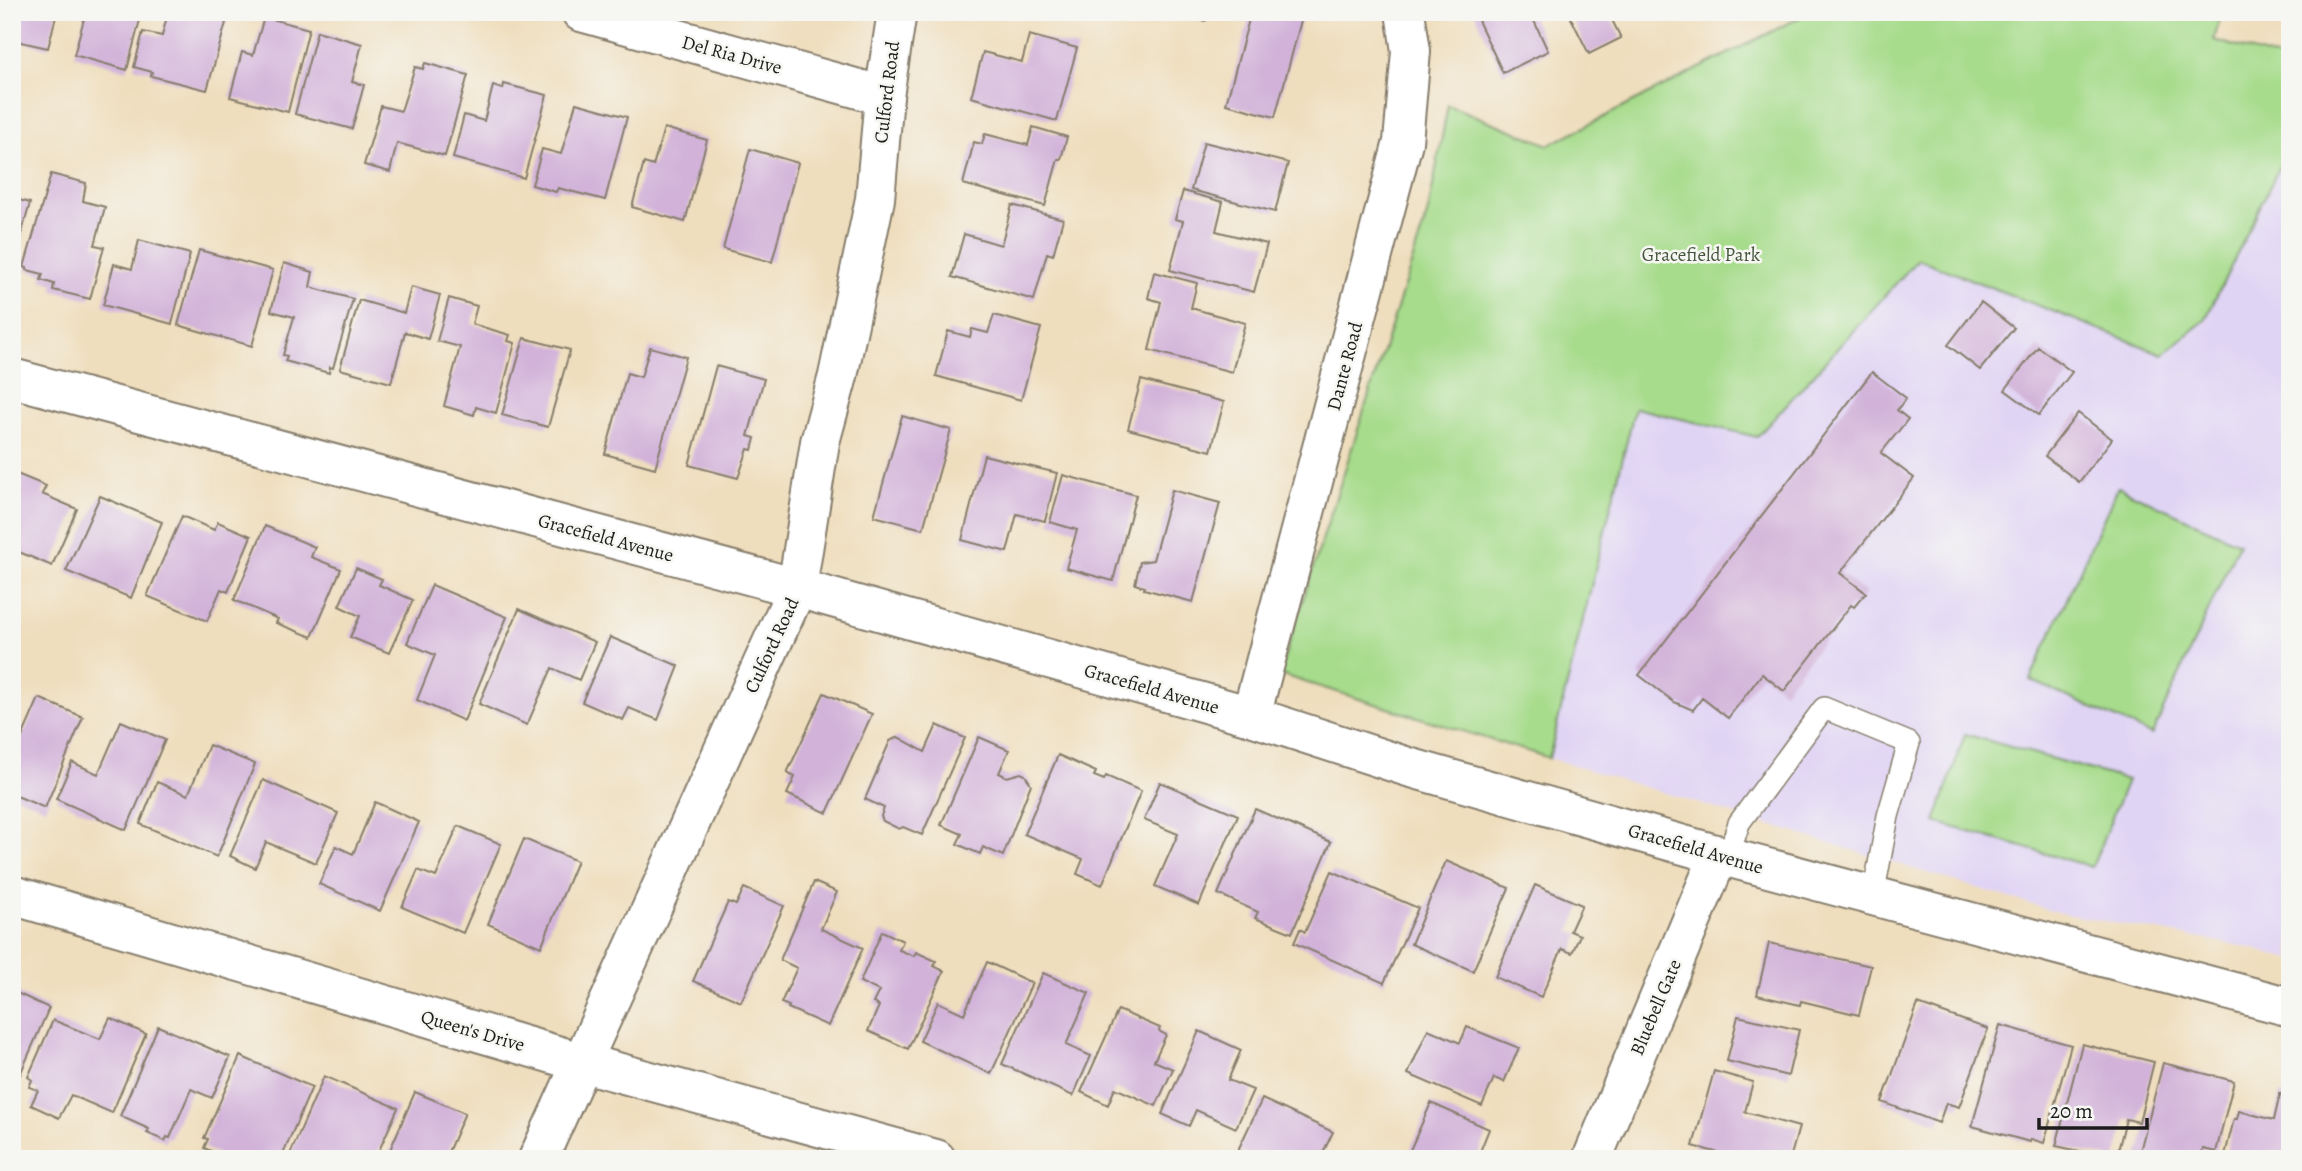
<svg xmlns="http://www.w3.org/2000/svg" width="2302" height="1171" viewBox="0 0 2302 1171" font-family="Alegreya,serif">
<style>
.built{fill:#e0d4f4}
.green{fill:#a7dc8c;stroke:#627c54;stroke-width:2}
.building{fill:#d2b2d9}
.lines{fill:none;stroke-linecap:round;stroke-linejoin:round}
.service-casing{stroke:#867d6c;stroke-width:24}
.minor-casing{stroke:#867d6c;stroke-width:42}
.tertiary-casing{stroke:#867d6c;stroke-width:42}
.service{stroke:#fff;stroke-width:21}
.minor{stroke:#fff;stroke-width:38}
.tertiary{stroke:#fff;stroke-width:38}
.labels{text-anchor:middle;stroke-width:5;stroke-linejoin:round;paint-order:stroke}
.street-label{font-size:19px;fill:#1c1c1c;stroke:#f6f6f2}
.park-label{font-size:19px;fill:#46563e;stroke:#f6f6f2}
</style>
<rect width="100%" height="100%" fill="#f6f6f2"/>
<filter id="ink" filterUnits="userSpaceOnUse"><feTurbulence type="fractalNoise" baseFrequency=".0143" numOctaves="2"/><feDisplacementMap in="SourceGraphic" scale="14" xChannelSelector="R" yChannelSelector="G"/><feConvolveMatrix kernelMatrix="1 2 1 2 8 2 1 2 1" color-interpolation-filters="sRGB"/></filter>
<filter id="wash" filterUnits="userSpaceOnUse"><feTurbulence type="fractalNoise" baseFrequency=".00686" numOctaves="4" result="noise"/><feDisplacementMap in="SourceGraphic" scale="28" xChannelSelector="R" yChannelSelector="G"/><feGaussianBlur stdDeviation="1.57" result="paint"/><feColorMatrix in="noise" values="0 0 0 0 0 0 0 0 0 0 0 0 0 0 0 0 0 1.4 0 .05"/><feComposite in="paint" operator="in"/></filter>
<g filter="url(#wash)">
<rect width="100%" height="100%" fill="#efdebd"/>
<!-- built -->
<path class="built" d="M 2290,145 L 2290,959 L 2247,947 L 2060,913 L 1549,758 L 1635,408 L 1757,437 L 1918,259 L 2163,354 L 2205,320 Z"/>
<!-- green -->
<path class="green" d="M 1810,12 L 2222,12 L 2214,40 L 2290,62 L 2290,145 L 2205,320 L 2163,354 L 1918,259 L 1757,437 L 1635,408 L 1549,758 L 1279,674 L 1428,212 L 1448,105 L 1549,145 Z
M 2118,487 L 2239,543 L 2152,735 L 2030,680 Z
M 1965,734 L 2127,780 L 2092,867 L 1935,822 Z"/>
<g id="blocks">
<!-- building -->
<path class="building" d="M 12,12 L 57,12 L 48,48 L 12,40 Z
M 77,12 L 142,12 L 127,70 L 74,55 L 85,15 Z
M 168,12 L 229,12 L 207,90 L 151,76 L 152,72 L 134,67 L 143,32 L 162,36 Z
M 1095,12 L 1123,12 L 1121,20 Z
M 1187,12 L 1218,12 L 1205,21 L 1186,16 Z
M 1251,12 L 1284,12 L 1302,17 L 1275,117 L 1226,104 Z
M 1474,12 L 1530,12 L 1548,51 L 1503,73 Z
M 1568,12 L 1627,12 L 1612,20 L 1621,38 L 1589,54 Z
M 264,17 L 309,29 L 288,112 L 230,97 L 242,52 L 253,55 Z
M 317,31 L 362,44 L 352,82 L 364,85 L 352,129 L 295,114 Z
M 1029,35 L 1077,48 L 1057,121 L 971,97 L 983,52 L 1022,62 Z
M 425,63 L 468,75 L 445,156 L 397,143 L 390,172 L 364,165 L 381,106 L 401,111 L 415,67 L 423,69 Z
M 504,84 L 547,95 L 524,178 L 453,158 L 464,115 L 484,121 L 493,86 L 503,89 Z
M 576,103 L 627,117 L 605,200 L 558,188 L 556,192 L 532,185 L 542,149 L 561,154 Z
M 1033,127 L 1067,137 L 1061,159 L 1058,159 L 1045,206 L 963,184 L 974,142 L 982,144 L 985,134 L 1028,145 Z
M 664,128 L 707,140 L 685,222 L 632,207 L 644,163 L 653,166 Z
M 1204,142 L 1288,163 L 1275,212 L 1191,190 Z
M 750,149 L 798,163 L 772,262 L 723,249 Z
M 51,174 L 86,183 L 83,201 L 105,207 L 95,245 L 104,247 L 90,299 L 53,290 L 54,284 L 41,280 L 43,274 L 27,270 L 27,268 L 24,267 Z
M 1183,191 L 1223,202 L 1216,231 L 1267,244 L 1254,292 L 1170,270 L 1183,221 L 1175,219 Z
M 12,198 L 30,203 L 13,265 L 12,265 Z
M 1012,205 L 1063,219 L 1053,255 L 1047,253 L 1034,300 L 952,277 L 964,234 L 1001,245 Z
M 139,240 L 190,254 L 172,324 L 103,305 L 114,264 L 132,269 Z
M 199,250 L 273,270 L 252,346 L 178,325 Z
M 284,263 L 313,272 L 310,287 L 353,299 L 333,368 L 330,367 L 329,373 L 285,361 L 287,356 L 283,355 L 294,317 L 271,311 Z
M 1154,272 L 1197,283 L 1191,308 L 1245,323 L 1232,372 L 1149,350 L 1161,302 L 1148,298 Z
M 411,287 L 440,295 L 428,339 L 405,332 L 391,383 L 340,369 L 359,300 L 404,313 Z
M 449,298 L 477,306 L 472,324 L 510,335 L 508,341 L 515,343 L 496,413 L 476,407 L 474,415 L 444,406 L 460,347 L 437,341 Z
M 1981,302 L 2014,328 L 1980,370 L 1948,345 Z
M 994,315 L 1041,328 L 1021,400 L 936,376 L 948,331 L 970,337 L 972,329 L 988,333 Z
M 524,338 L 570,350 L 548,427 L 502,415 Z
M 650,347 L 686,357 L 655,468 L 605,454 L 627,373 L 641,377 Z
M 2038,347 L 2072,372 L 2039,415 L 2005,390 Z
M 716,366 L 764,379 L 748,436 L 755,438 L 752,450 L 748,449 L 738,478 L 689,465 Z
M 1872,372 L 1906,398 L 1897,410 L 1908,419 L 1881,453 L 1914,478 L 1840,573 L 1866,593 L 1854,607 L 1851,605 L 1784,691 L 1762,674 L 1728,718 L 1702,698 L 1693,710 L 1674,702 L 1639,675 Z
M 1141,380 L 1224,402 L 1211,451 L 1128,429 Z
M 2078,413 L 2112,439 L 2079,482 L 2045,456 Z
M 902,416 L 951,430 L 923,529 L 874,516 Z
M 984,455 L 1057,473 L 1045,521 L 1017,514 L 1007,552 L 962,540 Z
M 17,474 L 46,486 L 42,494 L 77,509 L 52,566 L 12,549 L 12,486 Z
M 1063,475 L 1136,495 L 1113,581 L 1066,568 L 1077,530 L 1050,522 Z
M 1172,490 L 1220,503 L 1193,602 L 1144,589 L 1145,587 L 1135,584 L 1140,562 L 1153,560 Z
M 100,496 L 162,522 L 131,598 L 66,571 Z
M 182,516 L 214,530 L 218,522 L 251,536 L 228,592 L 221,589 L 207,621 L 147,596 Z
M 265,526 L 315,547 L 311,557 L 341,569 L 312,637 L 276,623 L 278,619 L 234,600 Z
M 356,568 L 382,579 L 379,585 L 413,600 L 389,653 L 350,637 L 360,616 L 339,606 Z
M 432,585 L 507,617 L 464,721 L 417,700 L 435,655 L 407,643 Z
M 519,609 L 595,642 L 579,680 L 552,668 L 527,725 L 479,704 Z
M 610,637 L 679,666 L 658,720 L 629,708 L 623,720 L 582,702 Z
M 824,693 L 872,714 L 827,813 L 787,794 L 795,777 L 787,773 Z
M 39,698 L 83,717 L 45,808 L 12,794 L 12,749 L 16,751 Z
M 121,721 L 165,740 L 126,830 L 56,799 L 72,762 L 98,774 Z
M 937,725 L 965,738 L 922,835 L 903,827 L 899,829 L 883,821 L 881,816 L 884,808 L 865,799 L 890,741 L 898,737 L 925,752 Z
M 979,737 L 1009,750 L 999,773 L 1007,777 L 1021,773 L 1025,775 L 1031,784 L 1003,856 L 983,847 L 980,854 L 957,844 L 962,834 L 941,825 Z
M 209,745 L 255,764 L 217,857 L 140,824 L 157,782 L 188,795 Z
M 1058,755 L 1096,772 L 1094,776 L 1104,780 L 1106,776 L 1141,791 L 1102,885 L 1077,874 L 1083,859 L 1024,834 Z
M 263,780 L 338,813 L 316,863 L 266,842 L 255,868 L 230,856 Z
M 1160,782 L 1238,815 L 1199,905 L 1155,886 L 1178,834 L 1144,820 Z
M 375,802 L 419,822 L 380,911 L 319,884 L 336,846 L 353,854 Z
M 1255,809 L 1331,842 L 1292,933 L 1255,918 L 1258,912 L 1218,894 Z
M 458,826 L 501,844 L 463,933 L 402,907 L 418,870 L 436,877 Z
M 524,839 L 577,861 L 541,947 L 488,924 Z
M 1446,861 L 1509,888 L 1473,971 L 1411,944 Z
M 1332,871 L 1418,908 L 1384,983 L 1294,943 L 1300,929 L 1305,932 Z
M 814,882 L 837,892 L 821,929 L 863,948 L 828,1026 L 788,1008 L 789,1006 L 781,1003 L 797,968 L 780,960 Z
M 1535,885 L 1582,905 L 1570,931 L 1580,935 L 1572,953 L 1562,949 L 1541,997 L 1495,977 Z
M 744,888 L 784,906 L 741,1002 L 693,981 L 728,902 L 736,905 Z
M 882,931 L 903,941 L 899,950 L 914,956 L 916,952 L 936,961 L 934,966 L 944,971 L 908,1049 L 868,1031 L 879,1006 L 873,1003 L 879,991 L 860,982 Z
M 1769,943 L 1871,966 L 1859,1015 L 1801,1001 L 1800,1005 L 1757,995 Z
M 987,962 L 1032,983 L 991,1074 L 920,1041 L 938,1002 L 964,1014 Z
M 1043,973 L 1089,993 L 1066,1045 L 1091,1056 L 1073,1096 L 1002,1064 Z
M 17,993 L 49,1008 L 15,1086 L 12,1085 L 12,1004 Z
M 1918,1004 L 1988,1029 L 1959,1107 L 1946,1103 L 1939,1123 L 1882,1102 Z
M 1118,1010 L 1160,1028 L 1159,1031 L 1166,1035 L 1154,1061 L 1173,1069 L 1156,1106 L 1115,1088 L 1108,1105 L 1081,1092 Z
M 1738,1016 L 1799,1030 L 1788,1076 L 1727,1061 Z
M 110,1018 L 146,1034 L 112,1113 L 71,1095 L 59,1118 L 31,1105 L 38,1090 L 29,1087 L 32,1080 L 28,1077 L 53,1020 L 100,1039 Z
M 2000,1025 L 2071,1045 L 2044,1143 L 2031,1139 L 2030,1142 L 1972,1126 Z
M 158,1026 L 230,1057 L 212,1098 L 191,1089 L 170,1138 L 167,1137 L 165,1141 L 147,1133 L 149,1129 L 120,1116 Z
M 1467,1027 L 1519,1048 L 1504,1082 L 1494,1078 L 1482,1106 L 1408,1074 L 1428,1029 L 1460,1043 Z
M 1199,1031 L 1241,1050 L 1228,1080 L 1253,1090 L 1236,1128 L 1196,1110 L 1189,1126 L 1162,1114 Z
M 2082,1044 L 2154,1062 L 2139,1122 L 2126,1119 L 2116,1159 L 2056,1146 Z
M 240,1056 L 312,1087 L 281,1159 L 229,1159 L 204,1148 L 208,1139 L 204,1138 Z
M 2163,1063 L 2234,1081 L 2216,1152 L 2203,1149 L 2201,1159 L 2138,1159 Z
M 1714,1071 L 1753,1082 L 1745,1112 L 1799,1127 L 1790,1159 L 1741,1159 L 1693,1146 Z
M 324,1076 L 398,1108 L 377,1155 L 372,1153 L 369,1159 L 288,1159 Z
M 415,1092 L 465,1113 L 445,1159 L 386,1159 Z
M 2280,1094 L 2290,1097 L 2290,1159 L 2224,1159 L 2234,1119 L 2237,1119 L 2239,1111 L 2274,1120 Z
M 1262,1099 L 1333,1132 L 1320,1159 L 1257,1159 L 1238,1150 Z
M 1431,1103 L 1489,1129 L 1477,1159 L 1406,1159 Z
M 1677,1154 L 1693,1158 L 1693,1159 L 1676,1159 Z"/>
</g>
</g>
<g filter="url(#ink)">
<use href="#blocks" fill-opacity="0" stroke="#867d6c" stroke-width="2"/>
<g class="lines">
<!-- service casing -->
<g class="service-casing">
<path id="service" d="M 1728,857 L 1739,823 L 1824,708 L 1909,743 L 1888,816 L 1873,896"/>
</g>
<!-- minor casing -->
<g class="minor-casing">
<path id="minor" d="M 581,12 L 884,96
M 12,378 L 797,588 L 1251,716 L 1408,767 L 1719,855 L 2290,1007
M 1251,716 L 1403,142 L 1411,51 L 1405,12
M 12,895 L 580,1062 L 936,1159
M 1592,1159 L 1719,855"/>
</g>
<!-- tertiary casing -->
<g class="tertiary-casing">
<path id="tertiary" d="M 538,1159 L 797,588 L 820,442 L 838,376 L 875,199 L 884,96 L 897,12"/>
</g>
<!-- service -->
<use href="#service" class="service"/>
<!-- minor -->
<use href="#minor" class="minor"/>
<!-- tertiary -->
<use href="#tertiary" class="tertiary"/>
</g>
</g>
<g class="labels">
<!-- street labels -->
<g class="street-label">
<text transform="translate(732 54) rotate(15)" y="7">Del Ria Drive</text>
<text transform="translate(886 92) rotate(-83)" y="7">Culford Road</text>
<text transform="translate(1344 366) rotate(-75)" y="7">Dante Road</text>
<text transform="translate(606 537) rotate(15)" y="7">Gracefield Avenue</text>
<text transform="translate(771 645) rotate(-65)" y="7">Culford Road</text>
<text transform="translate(1152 688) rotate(16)" y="7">Gracefield Avenue</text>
<text transform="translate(1696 848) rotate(16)" y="7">Gracefield Avenue</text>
<text transform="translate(1655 1007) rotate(-67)" y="7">Bluebell Gate</text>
<text transform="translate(473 1030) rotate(16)" y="7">Queen's Drive</text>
</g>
<!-- park labels -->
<g class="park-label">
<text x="1701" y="261">Gracefield Park</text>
</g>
</g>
<!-- margin -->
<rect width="2302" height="1171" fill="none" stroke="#f6f6f2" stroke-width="42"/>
<!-- scale -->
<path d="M2039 1118v10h108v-10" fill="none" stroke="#1c1c1c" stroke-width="3.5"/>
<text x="2050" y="1118" font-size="21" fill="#1c1c1c" stroke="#f6f6f2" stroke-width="5" paint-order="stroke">20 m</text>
</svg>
